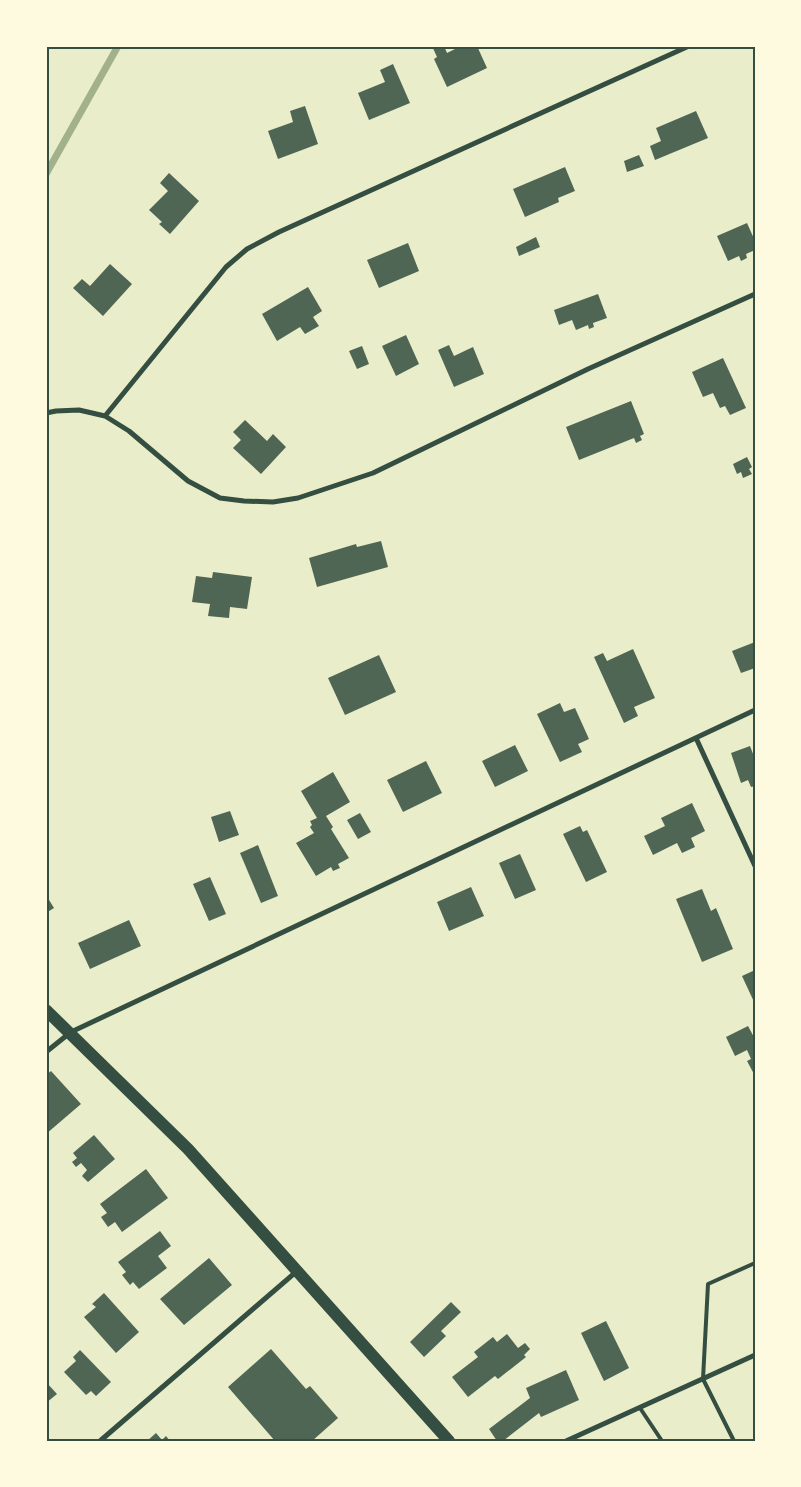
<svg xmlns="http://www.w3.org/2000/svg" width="801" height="1487" viewBox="0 0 801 1487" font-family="'Exo 2',sans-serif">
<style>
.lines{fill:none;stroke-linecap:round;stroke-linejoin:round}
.stream{stroke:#a3b18a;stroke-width:7}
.building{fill:#4f6655}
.service{stroke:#344e41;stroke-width:4}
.minor{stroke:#344e41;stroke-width:5}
.primary{stroke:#344e41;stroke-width:12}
.neatline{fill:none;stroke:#344e41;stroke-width:2}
</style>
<rect width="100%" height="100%" fill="#e9edc9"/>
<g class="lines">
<!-- stream -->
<path class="stream" d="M 46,174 L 118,46"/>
</g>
<!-- building -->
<path class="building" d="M 432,46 L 444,46 L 447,53 L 461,46 L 477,46 L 487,68 L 447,87 L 434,59 L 437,57 Z
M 393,64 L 410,103 L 369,120 L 358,93 L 385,82 L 380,70 Z
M 305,106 L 318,144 L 278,159 L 268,131 L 293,122 L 290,111 Z
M 696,111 L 708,138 L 655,160 L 650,146 L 661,141 L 656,128 Z
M 639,155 L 644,166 L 627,172 L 624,161 Z
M 565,167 L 575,191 L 558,198 L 559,202 L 525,217 L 513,189 Z
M 169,173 L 199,201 L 170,234 L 159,224 L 162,222 L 149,210 L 168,191 L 160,183 Z
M 747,223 L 755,241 L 755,250 L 746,254 L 747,258 L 741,261 L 739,256 L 728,261 L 717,236 Z
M 536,237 L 540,247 L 519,256 L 516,247 Z
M 408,243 L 419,271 L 379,288 L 367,260 Z
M 110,264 L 132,284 L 103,316 L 73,288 L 82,279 L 90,286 Z
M 308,287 L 322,311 L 313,317 L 319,326 L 305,334 L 300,327 L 277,341 L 262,314 Z
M 598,294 L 607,318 L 593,323 L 594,327 L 589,329 L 588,325 L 576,330 L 572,320 L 559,325 L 554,310 Z
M 406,335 L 419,364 L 396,376 L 382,346 Z
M 449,345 L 454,356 L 473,347 L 484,374 L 454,387 L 438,350 Z
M 362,346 L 369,364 L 357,369 L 349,351 Z
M 723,358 L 746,408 L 730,415 L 725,406 L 720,408 L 713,393 L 703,397 L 692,372 Z
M 631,401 L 644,434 L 640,436 L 642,440 L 636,443 L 634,438 L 579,460 L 566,427 Z
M 245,420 L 267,441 L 273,434 L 286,447 L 261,474 L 233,448 L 241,440 L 233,432 Z
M 747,457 L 752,467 L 749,469 L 752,474 L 743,478 L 741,472 L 737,474 L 733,464 Z
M 381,541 L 388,567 L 317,587 L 309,558 L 356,544 L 357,547 Z
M 213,572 L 252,577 L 247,609 L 230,607 L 229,618 L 208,616 L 210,604 L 192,602 L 196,576 L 212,578 Z
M 755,642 L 755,668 L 741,673 L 732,651 Z
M 633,649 L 655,698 L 634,707 L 638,716 L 624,723 L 594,657 L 603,653 L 607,661 Z
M 379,655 L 396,692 L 345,715 L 328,678 Z
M 560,703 L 564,712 L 575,708 L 589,739 L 578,744 L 582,752 L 560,762 L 537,714 Z
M 515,745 L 528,771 L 495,787 L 482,761 Z
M 750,746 L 755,759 L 755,786 L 751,787 L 748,780 L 741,783 L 731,753 Z
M 426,761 L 442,793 L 403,812 L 387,780 Z
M 333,772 L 350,802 L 326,816 L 333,827 L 331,829 L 349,858 L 338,864 L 340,868 L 333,871 L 331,867 L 316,876 L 296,843 L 314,833 L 310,827 L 312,825 L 310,821 L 317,818 L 301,791 Z
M 692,803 L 705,831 L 691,838 L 695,847 L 682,853 L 677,843 L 653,855 L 644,836 L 665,826 L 661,818 Z
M 230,811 L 239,835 L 219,842 L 211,817 Z
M 360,813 L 371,832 L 358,839 L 347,820 Z
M 580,826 L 583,832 L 587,830 L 607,872 L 586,882 L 563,834 Z
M 258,845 L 278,896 L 261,903 L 240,853 Z
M 520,854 L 536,890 L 515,899 L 499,863 Z
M 210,877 L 226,914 L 209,921 L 193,884 Z
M 471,887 L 484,916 L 449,931 L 437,902 Z
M 702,889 L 711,911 L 716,908 L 733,949 L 702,962 L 676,899 Z
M 46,895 L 54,908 L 46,913 Z
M 129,920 L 141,946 L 90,969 L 78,943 Z
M 755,970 L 755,1004 L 742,976 Z
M 748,1026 L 755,1039 L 755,1076 L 747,1061 L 751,1059 L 747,1050 L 735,1056 L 726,1037 Z
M 51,1071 L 81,1104 L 46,1134 L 46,1075 Z
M 94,1135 L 115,1159 L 88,1182 L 82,1176 L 87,1170 L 81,1163 L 76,1167 L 72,1162 L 77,1158 L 73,1153 Z
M 146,1169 L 168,1198 L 122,1232 L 115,1222 L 108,1227 L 101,1217 L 107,1213 L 100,1204 Z
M 160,1231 L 171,1246 L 158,1256 L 167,1268 L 139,1289 L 133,1282 L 130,1285 L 122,1275 L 126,1272 L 118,1262 Z
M 209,1258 L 232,1285 L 184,1325 L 160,1299 Z
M 104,1293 L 139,1332 L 116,1353 L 84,1317 L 96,1307 L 92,1304 Z
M 451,1302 L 461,1312 L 441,1331 L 446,1336 L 424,1357 L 410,1342 Z
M 606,1321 L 629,1368 L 604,1381 L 581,1333 Z
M 507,1334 L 518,1348 L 525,1343 L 530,1349 L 524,1355 L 526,1357 L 498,1379 L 495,1376 L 468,1397 L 452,1377 L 478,1357 L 474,1352 L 493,1337 L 497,1342 Z
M 271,1349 L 306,1389 L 310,1386 L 338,1418 L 312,1441 L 275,1441 L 228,1387 Z
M 80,1350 L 111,1382 L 96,1396 L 91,1391 L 86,1395 L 64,1372 L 76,1361 L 73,1357 Z
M 566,1370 L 579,1400 L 541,1417 L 539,1413 L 503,1441 L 497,1441 L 489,1429 L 530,1398 L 526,1388 Z
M 46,1382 L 57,1394 L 46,1403 Z
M 156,1433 L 162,1440 L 166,1436 L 170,1441 L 147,1441 Z"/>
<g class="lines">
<!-- service -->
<path class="service" d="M 640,1408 L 662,1441
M 734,1441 L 703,1379 L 708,1284 L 755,1263"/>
<!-- minor -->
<path class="minor" d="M 46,413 L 56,411 L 79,410 L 105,416 L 129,431 L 188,481 L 220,498 L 244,501 L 273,502 L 298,498 L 373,473 L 588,369 L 755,294
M 105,416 L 226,267 L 247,249 L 279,232 L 689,46
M 696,738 L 755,866
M 46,1052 L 71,1032 L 755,710
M 100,1441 L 297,1271
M 566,1441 L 755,1355"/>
<!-- primary -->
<path class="primary" d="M 46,1010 L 188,1149 L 449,1441"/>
</g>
<!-- border -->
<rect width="801" height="1487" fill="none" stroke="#fefae0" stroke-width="95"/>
<rect x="48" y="48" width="706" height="1392" class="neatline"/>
</svg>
